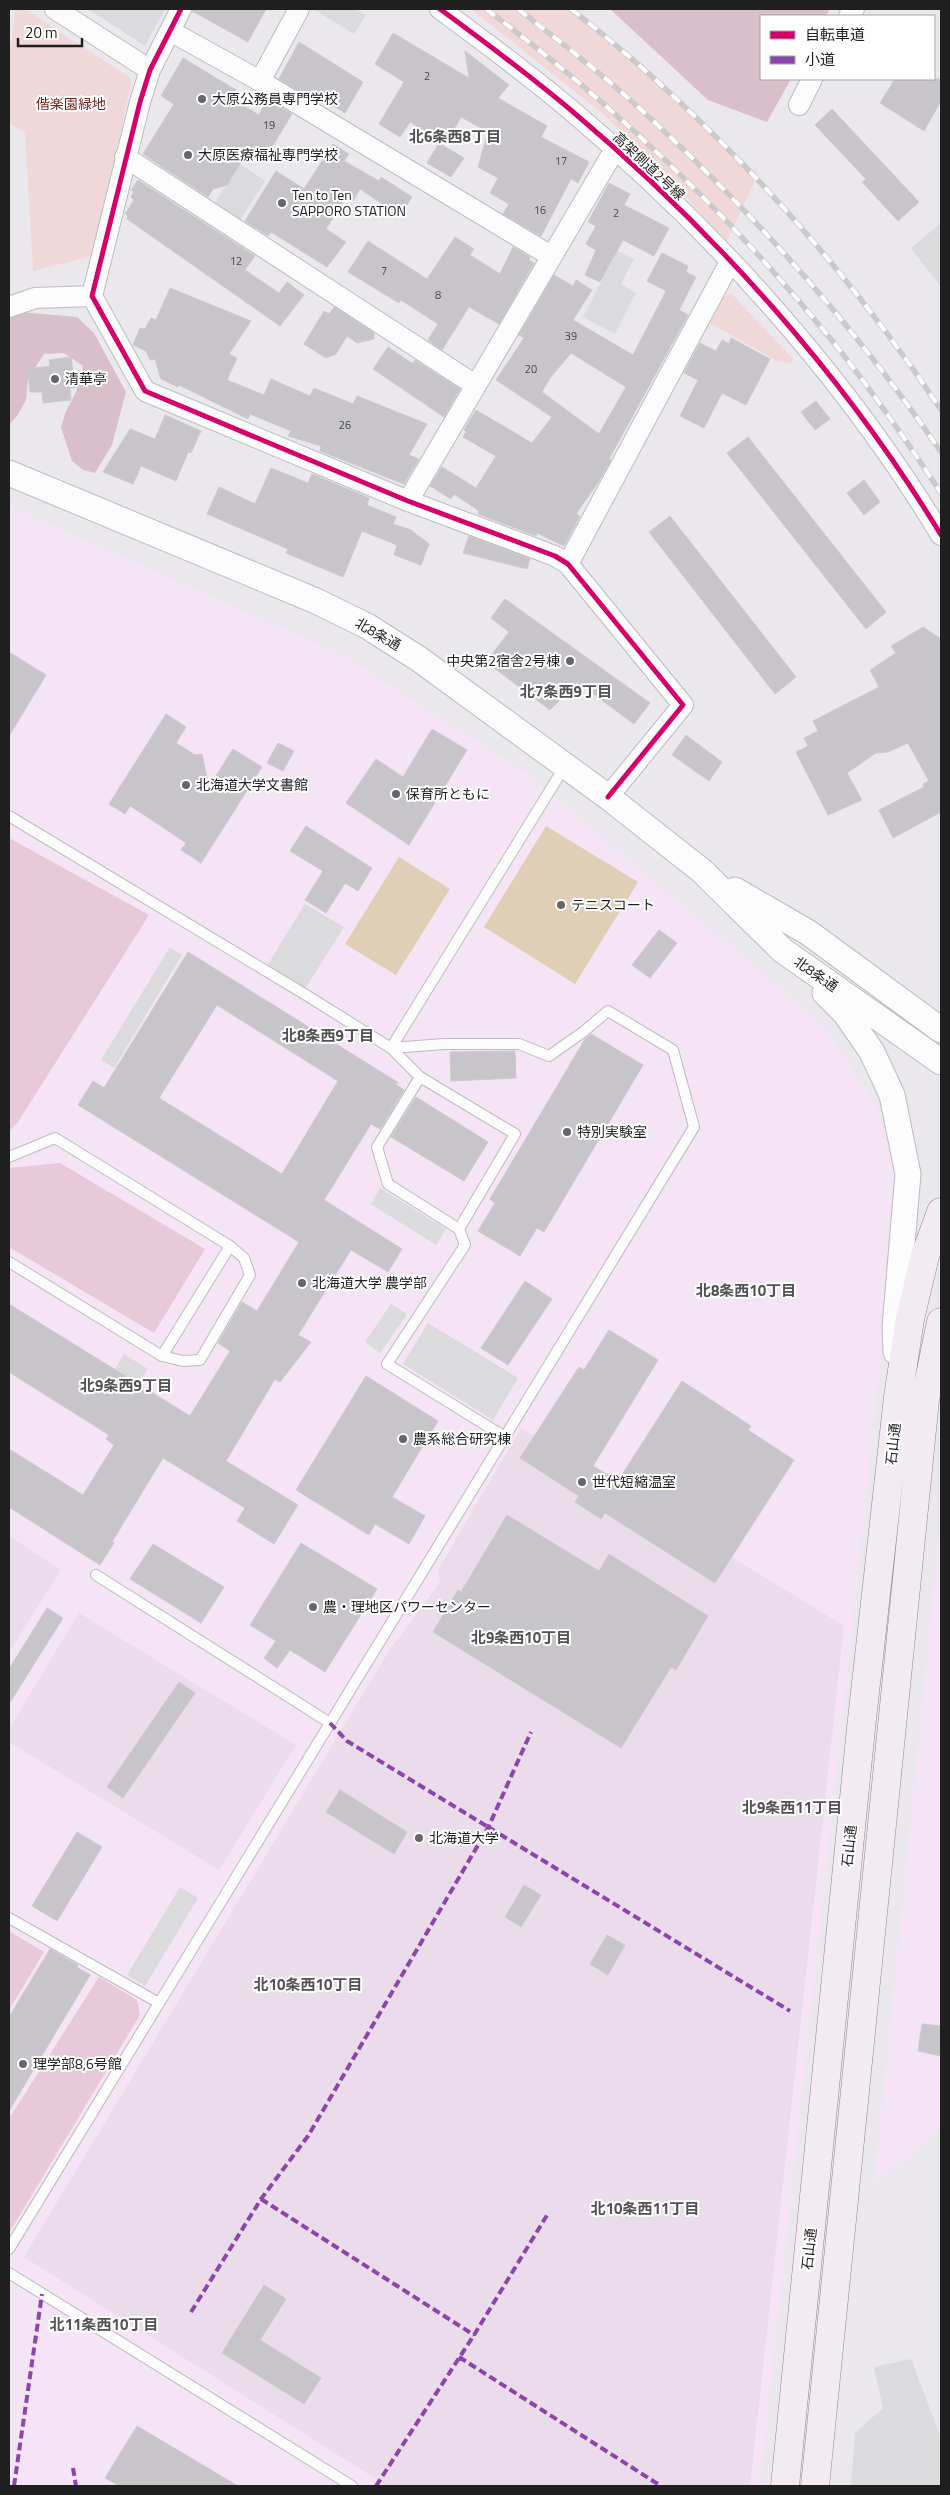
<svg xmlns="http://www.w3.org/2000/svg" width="950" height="2495" viewBox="0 0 950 2495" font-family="'Titillium Web','Noto Sans JP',sans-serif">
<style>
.education{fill:#f4e4f5}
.farmland{fill:#ebdceb}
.grass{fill:#e7c9d9}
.forest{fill:#d9bfc9}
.park{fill:#f0d8d8}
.pitch{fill:#dfcfb7}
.parking{fill:#dbdadc}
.building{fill:#c8c5ca;stroke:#cdc9d0;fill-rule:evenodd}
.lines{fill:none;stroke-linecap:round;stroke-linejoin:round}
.service-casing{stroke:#bcbbbd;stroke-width:12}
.minor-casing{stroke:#bcbbbd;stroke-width:22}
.tertiary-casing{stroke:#bcbbbd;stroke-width:27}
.secondary-casing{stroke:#958193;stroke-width:29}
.service{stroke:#fcfcfc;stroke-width:10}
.minor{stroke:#fcfcfc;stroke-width:20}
.tertiary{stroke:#fcfcfc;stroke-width:25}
.secondary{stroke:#f3ebf2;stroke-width:28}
.rail-casing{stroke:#cbcacb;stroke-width:5.5}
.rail{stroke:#fff;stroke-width:4;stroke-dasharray:11;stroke-linecap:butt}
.quiet{stroke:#8e44ad;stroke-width:4;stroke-dasharray:8 4;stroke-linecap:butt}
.cycleway-casing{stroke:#fff;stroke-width:8}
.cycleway{stroke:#d6006c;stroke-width:5}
.poi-dot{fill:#666567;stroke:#fff;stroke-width:2}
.labels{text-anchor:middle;stroke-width:4;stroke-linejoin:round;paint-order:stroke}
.number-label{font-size:11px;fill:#49484a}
.poi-label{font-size:14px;fill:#1f1f1f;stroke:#fff;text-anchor:start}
.park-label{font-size:14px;fill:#731f16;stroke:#fff}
.street-label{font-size:14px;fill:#1f1f1f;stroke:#fff}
.neighbourhood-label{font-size:15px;font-weight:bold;fill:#525252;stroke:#fff}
</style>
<rect width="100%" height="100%" fill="#ebe8ed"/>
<!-- education -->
<path class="education" d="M 9,506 L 341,654 L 525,772 L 827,1028 L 881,1114 L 899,1190 L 760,2486 L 9,2486 Z
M 941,1514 L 941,2128 L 874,2185 Z"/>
<!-- farmland -->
<path class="farmland" d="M 521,1428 L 844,1626 L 750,2486 L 387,2486 L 24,2257 L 389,1651 L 440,1582 L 438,1570 Z
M 9,1536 L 61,1570 L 9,1652 Z
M 79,1613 L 296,1745 L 219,1870 L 9,1742 L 9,1729 Z"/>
<!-- grass -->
<path class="grass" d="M 9,838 L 149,915 L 18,1122 L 9,1131 Z
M 60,1163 L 205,1249 L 154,1333 L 9,1247 L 9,1168 Z
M 9,1931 L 44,1952 L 9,2010 Z
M 99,1977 L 137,2000 L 140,2015 L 9,2233 L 9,2119 Z"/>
<!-- forest -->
<path class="forest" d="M 610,9 L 830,9 L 826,16 L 761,16 L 761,79 L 791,79 L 767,122 L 708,100 Z
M 20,312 L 77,317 L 94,333 L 126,392 L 112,445 L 95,473 L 83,470 L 72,461 L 61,427 L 66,411 L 76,392 L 83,366 L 64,353 L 44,354 L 28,379 L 26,400 L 17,416 L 9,425 L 9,319 Z"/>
<!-- park -->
<path class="park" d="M 15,9 L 25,9 L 132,79 L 93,256 L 33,271 L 25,133 L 9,123 L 9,43 L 12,41 Z
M 471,9 L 573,9 L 758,174 L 727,241 L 649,158 L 603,114 Z
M 731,293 L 793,359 L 790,363 L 777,361 L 710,323 L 721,299 Z"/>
<!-- pitch -->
<path class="pitch" d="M 546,826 L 638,882 L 575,984 L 484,927 Z
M 399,857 L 450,889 L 396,975 L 345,944 Z"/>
<!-- parking -->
<path class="parking" d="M 88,9 L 165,9 L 145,46 Z
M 313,9 L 355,9 L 366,15 L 354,34 Z
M 240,164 L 265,181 L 233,231 L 207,215 Z
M 941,223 L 941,287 L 911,248 Z
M 617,251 L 634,259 L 621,284 L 636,293 L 615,334 L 583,317 Z
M 305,904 L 344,927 L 303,992 L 265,969 Z
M 170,947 L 182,955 L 114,1068 L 101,1060 Z
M 380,1188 L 446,1229 L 436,1245 L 371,1204 Z
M 391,1304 L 407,1314 L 380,1353 L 365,1342 Z
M 428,1323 L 518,1378 L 493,1420 L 403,1364 Z
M 124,1354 L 148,1369 L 138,1384 L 115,1369 Z
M 180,1887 L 198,1898 L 145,1986 L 127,1975 Z
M 911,2359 L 941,2438 L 941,2486 L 851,2486 L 855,2433 L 883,2408 L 874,2367 Z"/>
<!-- building -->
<path class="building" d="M 193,9 L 266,9 L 248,42 L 192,11 Z
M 393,33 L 469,78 L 465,51 L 509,85 L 498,98 L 547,126 L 541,137 L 589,162 L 578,183 L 571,179 L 541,236 L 503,214 L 509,204 L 490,193 L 498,178 L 478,167 L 488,132 L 461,117 L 446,143 L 410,122 L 400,137 L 379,124 L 404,82 L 375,64 Z
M 299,42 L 363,82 L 345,113 L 307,90 L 304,94 L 279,79 Z
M 183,58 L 236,90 L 231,98 L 259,115 L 267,99 L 292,114 L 266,157 L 250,147 L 227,185 L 213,189 L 208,197 L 143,154 L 174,104 L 161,96 Z
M 895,79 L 941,79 L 941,101 L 924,131 L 880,103 Z
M 832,109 L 919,202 L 898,221 L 862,182 L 866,179 L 815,125 Z
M 439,143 L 464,158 L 451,177 L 427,163 Z
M 333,144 L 349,154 L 344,161 L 379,181 L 381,177 L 412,197 L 400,216 L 360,189 L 353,201 L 346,197 L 326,229 L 346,242 L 327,267 L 271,232 L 268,236 L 245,221 L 276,171 L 304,189 Z
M 138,180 L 255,256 L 245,270 L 279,293 L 287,282 L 304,295 L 280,326 L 127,219 L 128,216 L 125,214 L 134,200 L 131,197 L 134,192 L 131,190 Z
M 609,183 L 630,194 L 624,205 L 669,228 L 654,256 L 623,240 L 600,282 L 585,275 L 596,250 L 586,244 L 596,226 L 588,222 Z
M 455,237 L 474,249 L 470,255 L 500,274 L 513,247 L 530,257 L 529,260 L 534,263 L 499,324 L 469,307 L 442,350 L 428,340 L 438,324 L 401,300 L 399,303 L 348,272 L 368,241 L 427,279 Z
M 662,253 L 688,266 L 686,272 L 696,277 L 679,310 L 688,315 L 609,459 L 611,460 L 597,484 L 576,514 L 580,516 L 564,546 L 537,533 L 536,536 L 478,514 L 479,511 L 454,494 L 451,499 L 430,486 L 442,467 L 476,488 L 496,456 L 463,437 L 466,432 L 464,430 L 476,410 L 532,443 L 552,417 L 496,380 L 524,338 L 519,335 L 554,275 L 573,286 L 576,280 L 592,290 L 573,320 L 633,355 L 666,291 L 647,281 ZM 571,353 L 626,387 L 599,434 L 542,392 L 550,378 Z
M 170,288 L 251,321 L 229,354 L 237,358 L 227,380 L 264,395 L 271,379 L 310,396 L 314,388 L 353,404 L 357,396 L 427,424 L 409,455 L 419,459 L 404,484 L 320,451 L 321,446 L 288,436 L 291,431 L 250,414 L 248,419 L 179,385 L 178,387 L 161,379 L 155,359 L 150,360 L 146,351 L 133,345 L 140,328 L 145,329 L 151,318 L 156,320 Z
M 334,307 L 374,333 L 374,339 L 357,343 L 347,336 L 336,354 L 326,358 L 304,344 L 324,311 L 329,314 Z
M 731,338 L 770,359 L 746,405 L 722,393 L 704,428 L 680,416 L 698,380 L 684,373 L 700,343 L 716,351 L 722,340 L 729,344 Z
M 388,347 L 410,362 L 414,363 L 415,360 L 460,389 L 444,417 L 373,369 Z
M 71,357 L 73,372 L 80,371 L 82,387 L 70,388 L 71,400 L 43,403 L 42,392 L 30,392 L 28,369 L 50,366 L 49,360 Z
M 816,401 L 830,419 L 815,430 L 801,412 Z
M 165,415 L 201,431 L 191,453 L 188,452 L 176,481 L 141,466 L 133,484 L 103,472 L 130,429 L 155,439 Z
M 748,437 L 886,612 L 866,629 L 727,453 Z
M 271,468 L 308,483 L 312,474 L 369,498 L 367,505 L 396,517 L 393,524 L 411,530 L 429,544 L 421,565 L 394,555 L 397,545 L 362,531 L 343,577 L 286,553 L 288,549 L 207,514 L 219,487 L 255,504 Z
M 864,480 L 880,502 L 864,515 L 847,493 Z
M 670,516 L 796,677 L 775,694 L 649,532 Z
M 469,536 L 530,559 L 527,569 L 463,553 Z
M 505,599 L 650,703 L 634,724 L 577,682 L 550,710 L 486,662 L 509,632 L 491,618 Z
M 923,627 L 941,639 L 941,812 L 893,838 L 879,810 L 924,787 L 923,784 L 929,781 L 908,743 L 888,752 L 876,753 L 847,773 L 862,800 L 828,815 L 796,752 L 808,746 L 804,738 L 818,731 L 813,721 L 879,687 L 870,670 L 896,653 L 891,646 Z
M 9,652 L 46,675 L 9,736 Z
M 166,714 L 186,727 L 176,743 L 195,755 L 202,754 L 209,787 L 233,749 L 262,767 L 201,863 L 181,850 L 186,843 L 146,816 L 130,806 L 125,814 L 109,804 Z
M 432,729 L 467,750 L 409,845 L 346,803 L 376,759 L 403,777 Z
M 686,735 L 722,762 L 709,781 L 672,755 Z
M 278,743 L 294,751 L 283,771 L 267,763 Z
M 306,826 L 372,868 L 358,891 L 345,883 L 326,913 L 305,900 L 323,871 L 290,851 Z
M 659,930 L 677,943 L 650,978 L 632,965 Z
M 188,952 L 399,1083 L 394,1083 L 404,1090 L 380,1129 L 371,1124 L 324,1200 L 402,1249 L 388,1272 L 351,1250 L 298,1335 L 311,1342 L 280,1382 L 275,1379 L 226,1461 L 298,1505 L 274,1544 L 237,1521 L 245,1508 L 163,1458 L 112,1542 L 114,1543 L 100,1565 L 9,1507 L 9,1449 L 83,1495 L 114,1445 L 106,1439 L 109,1435 L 9,1372 L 9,1304 L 190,1416 L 230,1351 L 218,1343 L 242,1302 L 257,1311 L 299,1242 L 78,1105 L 93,1081 L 104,1088 ZM 217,1005 L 338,1081 L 282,1174 L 159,1098 Z
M 591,1034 L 643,1065 L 544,1232 L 537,1228 L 520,1256 L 478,1231 L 495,1203 L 490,1199 L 585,1039 Z
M 515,1051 L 516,1078 L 451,1081 L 450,1052 Z
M 416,1097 L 488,1142 L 464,1181 L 391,1137 Z
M 525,1281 L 552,1299 L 508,1365 L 481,1348 Z
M 609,1330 L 658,1360 L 593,1466 L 618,1481 L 682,1381 L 751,1426 L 748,1430 L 794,1460 L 715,1583 L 605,1513 L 601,1519 L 575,1502 L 579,1496 L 520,1458 L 579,1367 L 584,1370 Z
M 366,1376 L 438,1421 L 392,1497 L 425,1516 L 409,1544 L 375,1524 L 369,1535 L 296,1490 Z
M 507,1515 L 599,1571 L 609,1554 L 708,1616 L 676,1670 L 671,1667 L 621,1748 L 433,1632 L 458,1590 L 461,1592 Z
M 301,1543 L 377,1589 L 325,1672 L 290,1650 L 277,1668 L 264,1658 L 276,1641 L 250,1625 Z
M 153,1544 L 224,1587 L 201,1623 L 130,1579 Z
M 47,1608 L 63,1618 L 9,1704 L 9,1669 Z
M 179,1682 L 195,1693 L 123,1798 L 107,1787 Z
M 340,1790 L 407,1832 L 394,1854 L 326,1812 Z
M 77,1832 L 102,1847 L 57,1921 L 32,1906 Z
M 524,1885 L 541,1895 L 521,1927 L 505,1917 Z
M 607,1935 L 625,1945 L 608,1975 L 590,1964 Z
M 50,1949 L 78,1965 L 77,1967 L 90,1975 L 9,2111 L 9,2017 Z
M 922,2024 L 941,2026 L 941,2056 L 918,2051 Z
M 264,2285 L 286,2299 L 260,2340 L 321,2378 L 304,2404 L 222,2353 Z
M 137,2426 L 238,2486 L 120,2486 L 105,2478 Z"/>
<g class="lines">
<!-- service casing -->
<g class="service-casing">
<path id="service" d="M 9,816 L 306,995 L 391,1048 L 565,766
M 391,1048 L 420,1077 L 377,1147 L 388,1184 L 459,1229
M 420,1077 L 515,1134 L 459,1229 L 465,1245 L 387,1364 L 505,1437
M 9,1157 L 55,1138 L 230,1246 L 162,1356 L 9,1262
M 162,1356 L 183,1361 L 200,1360 L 250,1275 L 244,1258 L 230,1246
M 96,1575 L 330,1723
M 9,1918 L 159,2003
M 9,2249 L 694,1127 L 673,1050 L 608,1011 L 583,1032 L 549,1056 L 519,1044 L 444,1044 L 391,1048
M 9,2273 L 352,2486"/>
</g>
<!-- minor casing -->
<g class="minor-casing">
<path id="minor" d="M 55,9 L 150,70
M 181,9 L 150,70 L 140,102 L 92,296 L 145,391 L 408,501 L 555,556 L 568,564 L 683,705 L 608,797
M 440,9 C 485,42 529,75 572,111 C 714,231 844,375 941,535
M 849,16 L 854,9
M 170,31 L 260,81 L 551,256
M 260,81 L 299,9
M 799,105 L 812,79
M 125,157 L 475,385
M 9,307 L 35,298 L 92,296
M 408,501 L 615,149
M 568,564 L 730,262"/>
</g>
<!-- tertiary casing -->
<g class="tertiary-casing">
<path id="tertiary" d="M 9,473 L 316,601 L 367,626 L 419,659 L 608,797 L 702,871 L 782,950 L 941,1062
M 735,890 L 809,933 L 941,1030
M 825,993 L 845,1013 L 872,1052 L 892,1095 L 908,1174 L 895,1327 L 896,1352"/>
</g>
<!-- secondary casing -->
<g class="secondary-casing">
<path id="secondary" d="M 785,2486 L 861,1728 L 898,1397 L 910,1319 L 925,1256 L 941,1212
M 815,2486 L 925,1400 L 941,1322"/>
</g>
<!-- service -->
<use href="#service" class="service"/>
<!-- minor -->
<use href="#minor" class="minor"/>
<!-- tertiary -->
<use href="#tertiary" class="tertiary"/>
<!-- secondary -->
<use href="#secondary" class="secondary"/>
<!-- rail casing -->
<g class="rail-casing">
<path id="rail" d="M 486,9 C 616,106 736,221 838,348 C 875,395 908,443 941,493
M 518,9 C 555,38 592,66 627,97 C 744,202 852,322 941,452
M 571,9 C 711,118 843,262 941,410"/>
</g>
<!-- rail -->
<use href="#rail" class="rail"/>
<!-- quiet -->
<path class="quiet" d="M 330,1723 L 347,1741 L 790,2011
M 261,2199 L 474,2335
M 191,2312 L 261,2199 L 308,2136 L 488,1828 L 531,1732
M 459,2357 L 661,2486
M 73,2468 L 76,2486
M 14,2486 L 42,2294
M 376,2486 L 474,2335 L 549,2212"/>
<!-- cycleway casing -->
<g class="cycleway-casing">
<path id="cycleway" d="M 181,9 L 150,70 L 140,102 L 92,296 L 145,391 L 408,501 L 555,556 L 568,564 L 683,705 L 608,797
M 440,9 C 485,42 529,75 572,111 C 714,231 844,375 941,535"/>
</g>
<!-- cycleway -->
<use href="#cycleway" class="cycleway"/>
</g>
<!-- markers -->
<g class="poi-dot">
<circle cx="202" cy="99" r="5"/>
<circle cx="188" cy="155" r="5"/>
<circle cx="282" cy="203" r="5"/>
<circle cx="55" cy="379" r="5"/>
<circle cx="570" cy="661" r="5"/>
<circle cx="186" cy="785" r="5"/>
<circle cx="396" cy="794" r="5"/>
<circle cx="561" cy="905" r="5"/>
<circle cx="567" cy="1132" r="5"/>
<circle cx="302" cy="1283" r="5"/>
<circle cx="403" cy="1439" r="5"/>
<circle cx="582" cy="1482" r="5"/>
<circle cx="313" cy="1607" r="5"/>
<circle cx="419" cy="1838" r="5"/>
<circle cx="23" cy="2064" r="5"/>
</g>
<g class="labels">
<!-- number labels -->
<g class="number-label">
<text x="427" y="80">2</text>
<text x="269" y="129">19</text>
<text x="561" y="165">17</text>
<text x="540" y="214">16</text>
<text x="616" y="217">2</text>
<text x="236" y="265">12</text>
<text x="384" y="275">7</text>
<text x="438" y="299">8</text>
<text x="571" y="340">39</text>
<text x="531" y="373">20</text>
<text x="345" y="429">26</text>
</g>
<!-- poi labels -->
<g class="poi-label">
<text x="212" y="104">大原公務員専門学校</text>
<text x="198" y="160">大原医療福祉専門学校</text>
<text x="292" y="200">Ten to Ten<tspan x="292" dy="16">SAPPORO STATION</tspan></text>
<text x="65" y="384">清華亭</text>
<text x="560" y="666" text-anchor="end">中央第2宿舎2号棟</text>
<text x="196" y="790">北海道大学文書館</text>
<text x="406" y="799">保育所ともに</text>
<text x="571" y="910">テニスコート</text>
<text x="577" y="1137">特別実験室</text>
<text x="312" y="1288">北海道大学 農学部</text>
<text x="413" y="1444">農系総合研究棟</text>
<text x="592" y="1487">世代短縮温室</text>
<text x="323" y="1612">農・理地区パワーセンター</text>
<text x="429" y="1843">北海道大学</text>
<text x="33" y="2069">理学部8,6号館</text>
</g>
<!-- park labels -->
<g class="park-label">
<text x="71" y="109">偕楽園緑地</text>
</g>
<!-- street labels -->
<g class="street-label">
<text transform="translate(649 166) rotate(43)" y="5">高架側道2号線</text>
<text transform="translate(378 634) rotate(30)" y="5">北8条通</text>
<text transform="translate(816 974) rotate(35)" y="5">北8条通</text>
<text transform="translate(893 1444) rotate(-84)" y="5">石山通</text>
<text transform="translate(849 1846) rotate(-84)" y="5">石山通</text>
<text transform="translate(809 2249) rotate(-84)" y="5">石山通</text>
</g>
<!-- neighbourhood labels -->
<g class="neighbourhood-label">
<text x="455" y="142">北6条西8丁目</text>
<text x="566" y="697">北7条西9丁目</text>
<text x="328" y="1041">北8条西9丁目</text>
<text x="746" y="1296">北8条西10丁目</text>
<text x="126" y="1391">北9条西9丁目</text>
<text x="521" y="1643">北9条西10丁目</text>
<text x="792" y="1813">北9条西11丁目</text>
<text x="308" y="1990">北10条西10丁目</text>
<text x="645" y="2214">北10条西11丁目</text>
<text x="104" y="2330">北11条西10丁目</text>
</g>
</g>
<!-- border -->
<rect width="950" height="2495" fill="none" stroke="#1f1f1f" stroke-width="20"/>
<!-- legend -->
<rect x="760" y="15" width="175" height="65" fill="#ffffff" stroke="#a5a5a5"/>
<rect x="770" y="31" width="25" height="8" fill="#d6006c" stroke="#a5a5a5"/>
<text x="805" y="40" font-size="15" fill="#1f1f1f">自転車道</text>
<rect x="770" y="56" width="25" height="8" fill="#8e44ad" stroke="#a5a5a5"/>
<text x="805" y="65" font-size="15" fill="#1f1f1f">小道</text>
<!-- scale -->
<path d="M18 38v8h64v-8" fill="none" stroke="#1f1f1f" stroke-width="2.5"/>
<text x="25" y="38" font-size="15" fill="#1f1f1f" stroke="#ffffff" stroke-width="4" paint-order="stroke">20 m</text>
</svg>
